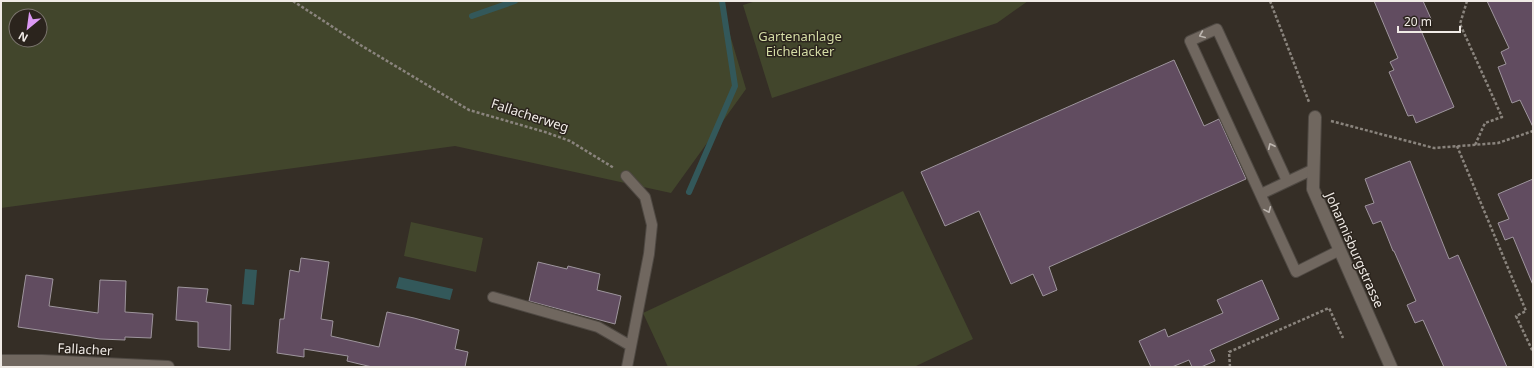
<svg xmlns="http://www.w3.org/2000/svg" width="1534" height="368" viewBox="0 0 1534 368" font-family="'Noto Sans',sans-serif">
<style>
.green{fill:#42462c;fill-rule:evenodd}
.water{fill:#33585a}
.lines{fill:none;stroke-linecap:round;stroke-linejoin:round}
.stream{stroke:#33585a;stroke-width:6}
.building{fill:#614c60;stroke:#9e959d}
.lane-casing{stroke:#4f4943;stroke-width:12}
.street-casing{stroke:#4f4943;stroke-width:14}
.path{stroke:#8a847d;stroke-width:2.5;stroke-dasharray:3 2;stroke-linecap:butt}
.lane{stroke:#70675f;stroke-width:10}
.street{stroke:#70675f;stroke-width:12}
.oneway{stroke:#bdb6b0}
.labels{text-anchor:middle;stroke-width:3;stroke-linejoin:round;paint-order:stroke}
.park-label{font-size:13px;fill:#d4dca5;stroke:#2b241d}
.street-label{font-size:13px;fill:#f0ebe6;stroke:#2b241d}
</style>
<rect width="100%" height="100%" fill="#352e26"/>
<!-- green -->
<path class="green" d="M 1,1 L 720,1 L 746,89 L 671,193 L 455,146 L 1,208 ZM 16,16 L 40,16 L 40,40 L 16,40 Z
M 756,1 L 1028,1 L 997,23 L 772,98 L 743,5 Z
M 903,191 L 973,339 L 914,367 L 668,367 L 643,313 Z
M 411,222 L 483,238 L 476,272 L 404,256 Z"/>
<!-- water -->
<path class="water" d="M 245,269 L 257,270 L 254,305 L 242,304 Z
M 399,277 L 453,289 L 450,300 L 396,288 Z"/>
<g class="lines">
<!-- stream -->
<path class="stream" d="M 472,16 L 515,1
M 689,192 L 735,86 L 722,1"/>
</g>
<!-- building -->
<path class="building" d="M 1374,1 L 1423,1 L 1432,21 L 1419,26 L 1454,107 L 1416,123 L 1413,115 L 1408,116 L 1389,72 L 1394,70 L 1390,62 L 1398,58 Z
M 1487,1 L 1533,1 L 1533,127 L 1520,100 L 1512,103 L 1498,67 L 1506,64 L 1501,52 L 1509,48 Z
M 1174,60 L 1204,126 L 1219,119 L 1246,179 L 1049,267 L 1057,290 L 1043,296 L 1033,274 L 1011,284 L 979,211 L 945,226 L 921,172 Z
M 1410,161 L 1449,259 L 1458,255 L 1507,367 L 1444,367 L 1423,320 L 1415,323 L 1407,305 L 1416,301 L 1394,251 L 1393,251 L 1381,221 L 1373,224 L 1365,206 L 1374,203 L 1365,179 Z
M 1533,179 L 1533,285 L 1513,237 L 1505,240 L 1498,223 L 1509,219 L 1498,194 Z
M 301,258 L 329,262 L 321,319 L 333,321 L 331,336 L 379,347 L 387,312 L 414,318 L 459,330 L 455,349 L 468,352 L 465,367 L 372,367 L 347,361 L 348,356 L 304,349 L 304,357 L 277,353 L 280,319 L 284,319 L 290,270 L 299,272 Z
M 538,262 L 567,269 L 568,266 L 600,274 L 597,290 L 621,296 L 615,324 L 529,301 Z
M 26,275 L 53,279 L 49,306 L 98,313 L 100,280 L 126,281 L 125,312 L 153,314 L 151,338 L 125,337 L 125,340 L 100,339 L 18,327 Z
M 1262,280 L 1279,319 L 1210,350 L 1215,361 L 1201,367 L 1192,367 L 1189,360 L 1172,367 L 1151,367 L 1139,341 L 1165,329 L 1168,337 L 1223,313 L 1217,300 Z
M 178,287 L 208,289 L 206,302 L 231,305 L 230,350 L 198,347 L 198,322 L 176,320 Z"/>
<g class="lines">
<!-- lane casing -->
<g class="lane-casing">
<path id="lane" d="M 626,176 L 645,197 L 652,225 L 649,254 L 627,367
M 1287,181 L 1217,29 L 1190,41 L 1296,272 L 1340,250
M 1261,194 L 1314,169
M 493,297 L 598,327 L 631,346"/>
</g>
<!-- street casing -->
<g class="street-casing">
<path id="street" d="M 1315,117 L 1313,189 L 1391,367
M 1,361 L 42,361 L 168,367"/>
</g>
<!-- path -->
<path class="path" d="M 293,1 L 362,46 L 469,110 L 545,132 L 570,141 L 614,168
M 1270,1 L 1309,102
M 1467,1 L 1460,24 L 1502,117 L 1485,123 L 1475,145
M 1331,121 L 1434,148 L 1498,143 L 1533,131
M 1457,146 L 1526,311 L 1516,316 L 1533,352
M 1230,367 L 1229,352 L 1329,308 L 1343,338"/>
<!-- lane -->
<use href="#lane" class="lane"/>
<!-- street -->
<use href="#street" class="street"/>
</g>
<!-- one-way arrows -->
<defs><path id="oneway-chevron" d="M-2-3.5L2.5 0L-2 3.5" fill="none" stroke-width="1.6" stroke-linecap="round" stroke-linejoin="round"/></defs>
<g class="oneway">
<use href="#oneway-chevron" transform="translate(1202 35) rotate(157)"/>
<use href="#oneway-chevron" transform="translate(1271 146) rotate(-115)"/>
<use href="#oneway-chevron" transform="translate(1268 210) rotate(66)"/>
</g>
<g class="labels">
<!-- park labels -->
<g class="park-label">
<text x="800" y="41">Gartenanlage<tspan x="800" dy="15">Eichelacker</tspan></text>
</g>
<!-- street labels -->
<g class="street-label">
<text transform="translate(530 115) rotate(18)" y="5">Fallacherweg</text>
<text transform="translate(1355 250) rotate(66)" y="5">Johannisburgstrasse</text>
<text transform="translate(85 349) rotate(3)" y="5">Fallacher</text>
</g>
</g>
<!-- border -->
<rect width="1534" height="368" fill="none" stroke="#f0ebe6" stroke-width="4"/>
<!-- north arrow -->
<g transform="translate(28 28) rotate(209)"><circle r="19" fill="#2b241d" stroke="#7a746d"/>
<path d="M0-3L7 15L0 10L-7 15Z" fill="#dc99f4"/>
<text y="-6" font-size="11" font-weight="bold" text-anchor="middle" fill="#f0ebe6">N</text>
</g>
<!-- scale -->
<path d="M1398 26v6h62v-6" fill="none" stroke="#f0ebe6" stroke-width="2"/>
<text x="1404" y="26" font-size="12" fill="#f0ebe6" stroke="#2b241d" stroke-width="3" paint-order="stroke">20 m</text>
</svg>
